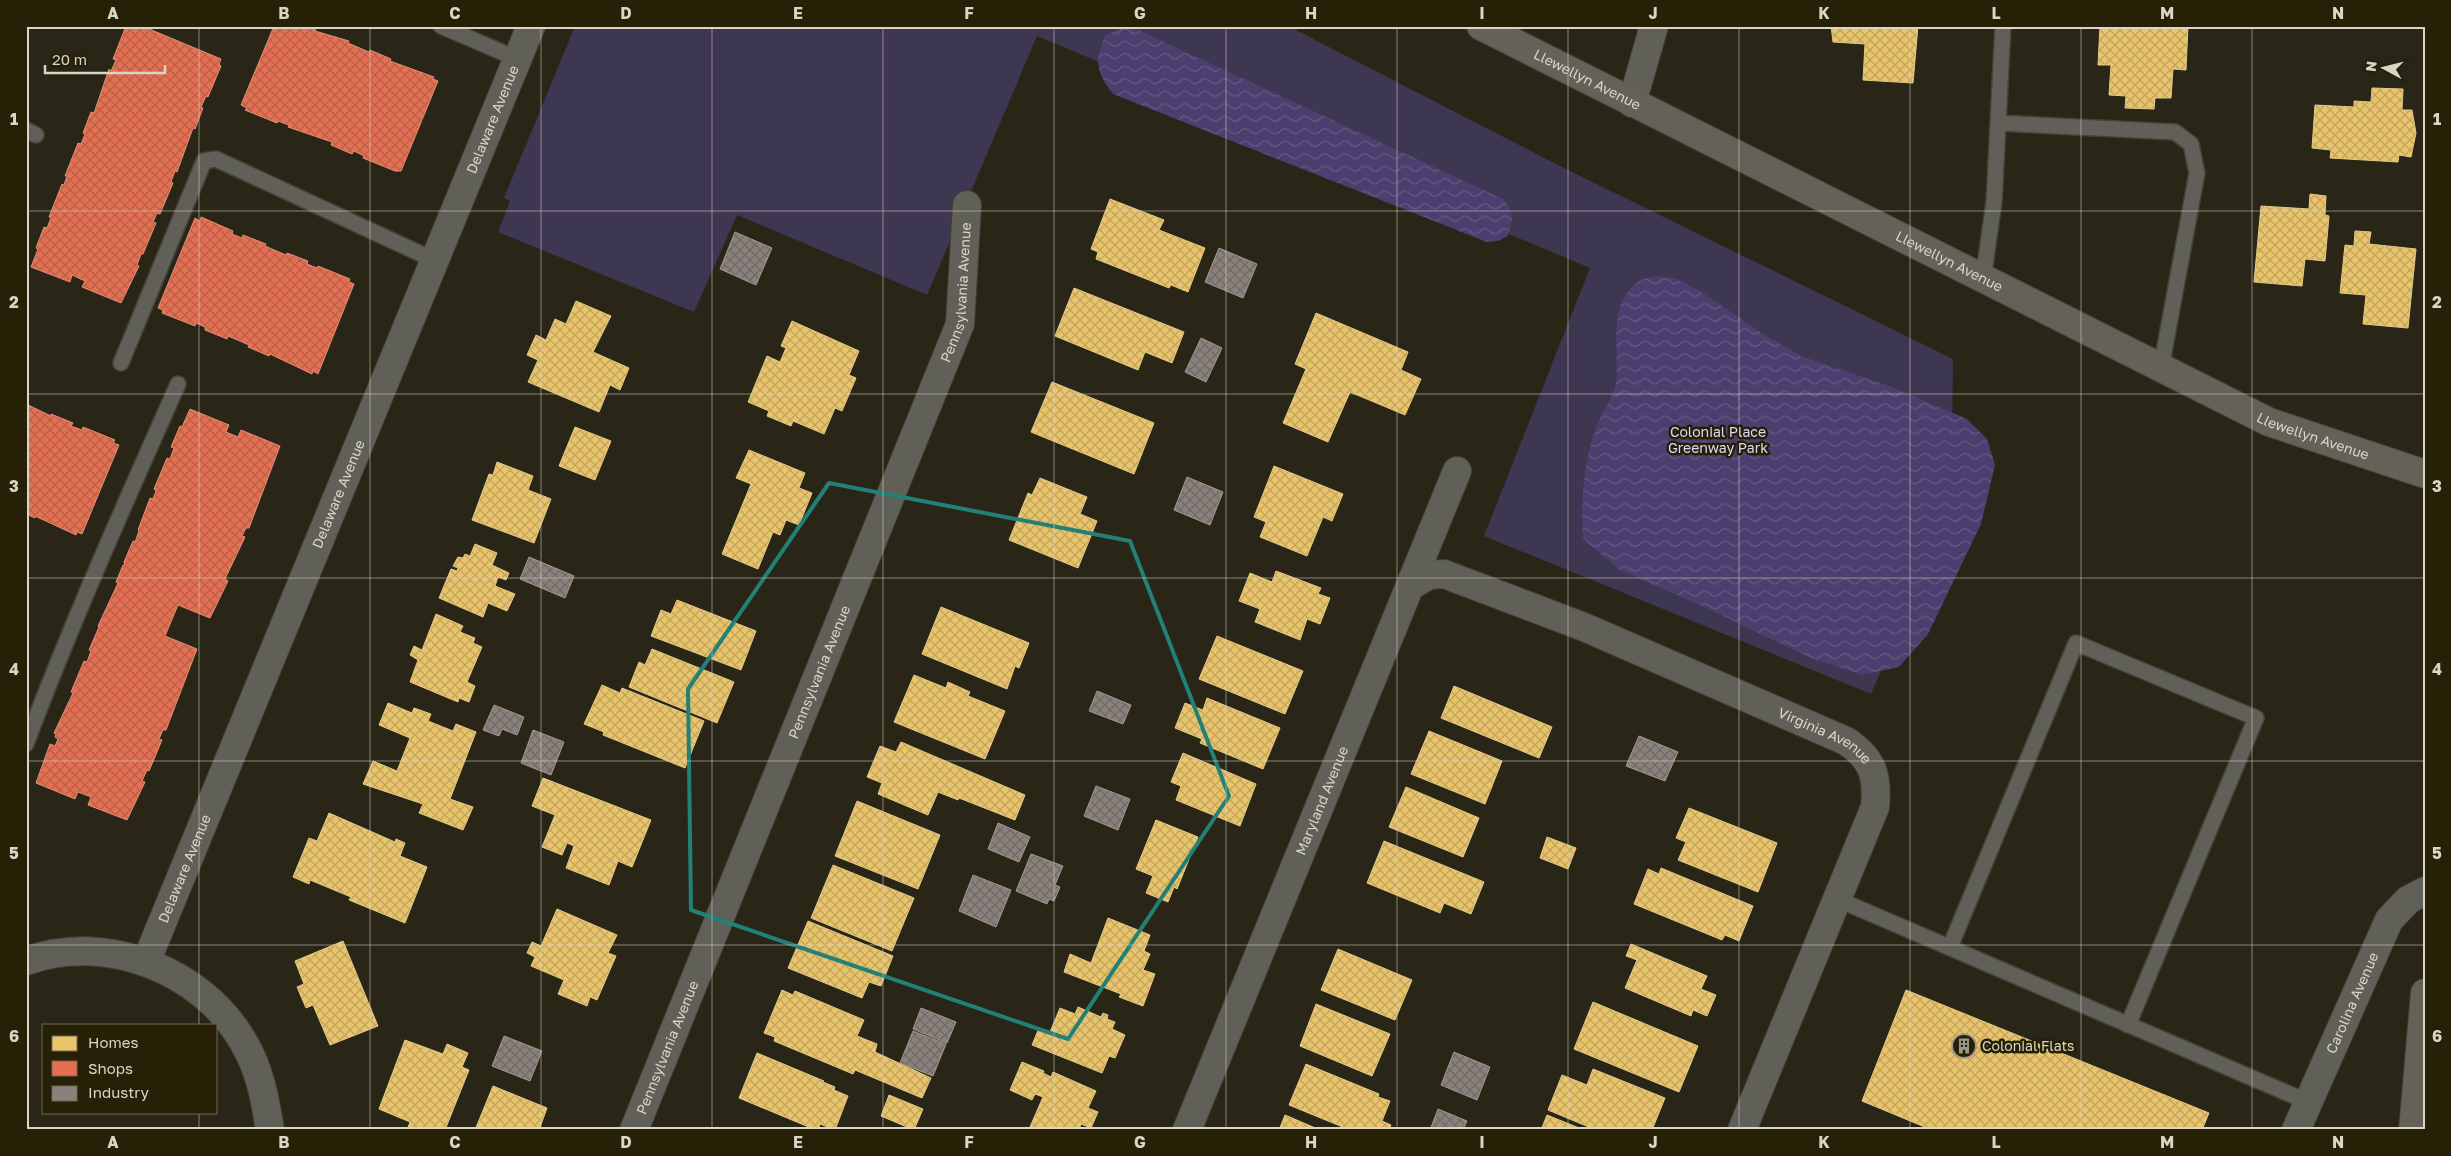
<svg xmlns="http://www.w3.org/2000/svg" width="2451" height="1156" viewBox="0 0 2451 1156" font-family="'Golos Text',sans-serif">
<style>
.park{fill:#3e3752}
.water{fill:url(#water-waves)}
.homes{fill:url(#homes-cross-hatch);stroke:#e4c986}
.shops{fill:url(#shops-cross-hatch);stroke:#e38e74}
.industry{fill:url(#industry-cross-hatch);stroke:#a29a92}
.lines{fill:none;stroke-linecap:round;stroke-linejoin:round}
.lane-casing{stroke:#444135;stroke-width:18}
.street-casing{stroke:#444135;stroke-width:30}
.secondary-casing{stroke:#444135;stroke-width:30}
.lane{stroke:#616058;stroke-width:15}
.street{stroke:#616058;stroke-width:28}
.secondary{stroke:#646258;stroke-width:28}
.marked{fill:none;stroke:#238077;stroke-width:4;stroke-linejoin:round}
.grid{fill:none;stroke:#dad6c7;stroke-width:1;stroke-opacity:0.55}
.labels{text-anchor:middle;stroke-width:5;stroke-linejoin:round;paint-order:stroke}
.street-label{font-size:14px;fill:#dad6c7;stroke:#262006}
.park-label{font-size:14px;fill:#ded8fb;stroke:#262006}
.poi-label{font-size:14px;fill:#dad6c7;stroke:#262006;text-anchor:start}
.neatline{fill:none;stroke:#dad6c7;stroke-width:2}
.grid-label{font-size:16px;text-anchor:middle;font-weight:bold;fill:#dad6c7}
</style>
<defs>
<pattern id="water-waves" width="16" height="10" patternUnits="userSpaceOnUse" patternTransform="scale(1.25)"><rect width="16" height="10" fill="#4c3f6f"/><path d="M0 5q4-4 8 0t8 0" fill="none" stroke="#655a82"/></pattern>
<pattern id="homes-cross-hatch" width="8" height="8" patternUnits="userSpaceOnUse" patternTransform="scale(1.25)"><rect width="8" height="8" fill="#e9c46a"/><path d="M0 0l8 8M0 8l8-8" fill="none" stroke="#bfa35e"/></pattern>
<pattern id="shops-cross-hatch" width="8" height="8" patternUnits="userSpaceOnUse" patternTransform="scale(1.25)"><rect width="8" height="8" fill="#e76f51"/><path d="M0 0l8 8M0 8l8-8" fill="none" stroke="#b5614b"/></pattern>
<pattern id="industry-cross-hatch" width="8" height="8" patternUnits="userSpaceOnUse" patternTransform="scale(1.25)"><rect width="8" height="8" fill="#8a817c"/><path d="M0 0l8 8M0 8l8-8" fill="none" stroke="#706a66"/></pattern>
</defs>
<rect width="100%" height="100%" fill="#292617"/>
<!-- park -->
<path class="park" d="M 575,26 L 1288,26 L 1566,169 L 1953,359 L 1951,508 L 1871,694 L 1484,536 L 1590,268 L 1037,36 L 927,295 L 737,215 L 694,312 L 498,232 L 510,201 L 504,198 Z"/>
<!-- water -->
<path class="water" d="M 1121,28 L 1138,30 L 1503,199 C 1515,213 1513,218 1508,236 L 1498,241 L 1487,242 L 1113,94 C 1096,71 1094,63 1105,36 Z
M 1656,276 L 1677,279 L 1703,293 L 1768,337 L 1801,356 L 1892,387 L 1967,419 L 1987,439 L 1995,465 L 1981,524 L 1928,634 L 1899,667 L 1862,675 L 1811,658 L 1698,604 L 1620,570 L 1583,539 C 1580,501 1584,461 1597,425 C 1602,413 1614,395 1616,383 C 1620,352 1606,304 1638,282 C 1642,279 1650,277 1656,276 Z"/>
<!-- homes -->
<path class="homes" d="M 1831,26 L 1918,26 L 1913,83 L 1863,80 L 1865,44 L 1833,42 Z
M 2100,26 L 2188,26 L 2186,70 L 2173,69 L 2171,98 L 2155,98 L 2154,109 L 2125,108 L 2126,96 L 2109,95 L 2111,65 L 2098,65 Z
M 2372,88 L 2403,89 L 2402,110 L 2412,110 L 2416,133 L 2411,157 L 2399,155 L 2398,162 L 2330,158 L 2331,150 L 2312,148 L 2315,105 L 2354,107 L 2354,101 L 2371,102 Z
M 2310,194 L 2326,196 L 2325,215 L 2329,216 L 2325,261 L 2305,259 L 2302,286 L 2254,282 L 2261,206 L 2309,209 Z
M 1110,199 L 1164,220 L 1159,230 L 1205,248 L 1188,292 L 1171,285 L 1169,288 L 1096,259 L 1098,252 L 1091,249 Z
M 2355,231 L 2371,232 L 2369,244 L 2416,249 L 2408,328 L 2363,324 L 2366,295 L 2340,293 L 2345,245 L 2354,246 Z
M 1074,288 L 1184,332 L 1172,363 L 1145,352 L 1138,370 L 1055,336 Z
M 576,301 L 611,316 L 593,352 L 629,368 L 620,390 L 610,385 L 599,412 L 528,382 L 538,360 L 527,355 L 536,335 L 546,340 L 555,319 L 566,324 Z
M 1316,313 L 1408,352 L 1401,370 L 1421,379 L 1405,415 L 1350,392 L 1328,442 L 1283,423 L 1306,369 L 1295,364 Z
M 792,321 L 859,351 L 849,375 L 856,378 L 842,411 L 835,408 L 824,434 L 793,421 L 791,426 L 767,416 L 769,411 L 748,402 L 767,356 L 780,362 L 786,348 L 781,346 Z
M 1052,382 L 1154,423 L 1134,474 L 1031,432 Z
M 575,427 L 611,441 L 595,480 L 559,466 Z
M 749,450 L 805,473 L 799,488 L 812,493 L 799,525 L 786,520 L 780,535 L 773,532 L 758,569 L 722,554 L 751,484 L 736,478 Z
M 497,462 L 533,476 L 528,490 L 551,499 L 534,543 L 472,520 L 489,474 L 493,475 Z
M 1274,466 L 1343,494 L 1332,521 L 1323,517 L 1307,556 L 1260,537 L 1266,522 L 1254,517 Z
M 1040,478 L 1087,497 L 1080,514 L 1097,521 L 1078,568 L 1009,540 L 1028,493 L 1032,495 Z
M 475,544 L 497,553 L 492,565 L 509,573 L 506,580 L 498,577 L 495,586 L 515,594 L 507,611 L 488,603 L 483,617 L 439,598 L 451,569 L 457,571 L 458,568 L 453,566 L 458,557 L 463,558 L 465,554 L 470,556 Z
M 1276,571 L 1321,588 L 1318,594 L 1330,598 L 1320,624 L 1307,619 L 1300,640 L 1255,622 L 1260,609 L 1239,601 L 1250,573 L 1272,582 Z
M 677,600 L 756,631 L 741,670 L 651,636 L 661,610 L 671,614 Z
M 941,607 L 1029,643 L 1019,668 L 1015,666 L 1007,689 L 922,654 Z
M 436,614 L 463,626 L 460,632 L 475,638 L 473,643 L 482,647 L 467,682 L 475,686 L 469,702 L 459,698 L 458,702 L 410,682 L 418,660 L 410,655 L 414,646 L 422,650 Z
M 1217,636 L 1303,671 L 1285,714 L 1199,679 Z
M 652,649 L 734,682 L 717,723 L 629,687 L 639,662 L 645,665 Z
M 914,675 L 946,688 L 948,682 L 970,692 L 968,696 L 1005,711 L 985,759 L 894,722 Z
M 602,685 L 620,693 L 622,688 L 704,721 L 685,768 L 603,735 L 604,732 L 584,724 Z
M 1454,686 L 1552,727 L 1539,758 L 1441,718 Z
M 1207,698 L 1280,728 L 1263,769 L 1200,743 L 1202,739 L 1175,728 L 1185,703 L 1203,710 Z
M 388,703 L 412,713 L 414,708 L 431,714 L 428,721 L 453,731 L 456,724 L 476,732 L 450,799 L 473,807 L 463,830 L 419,813 L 423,804 L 363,784 L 373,761 L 397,771 L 410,738 L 379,725 Z
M 1429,731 L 1502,761 L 1485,804 L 1411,774 Z
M 901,742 L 1025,795 L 1015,820 L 959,798 L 958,800 L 938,792 L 928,815 L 878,794 L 882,783 L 867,777 L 880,746 L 896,752 Z
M 1183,753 L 1256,784 L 1240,826 L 1176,800 L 1181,786 L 1171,782 Z
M 543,778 L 651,820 L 632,867 L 618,861 L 609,885 L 566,868 L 574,846 L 567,843 L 562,855 L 542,847 L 555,815 L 532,806 Z
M 1406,787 L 1479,818 L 1463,857 L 1389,827 Z
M 857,801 L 940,835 L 918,889 L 835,856 Z
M 1689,808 L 1777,843 L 1758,892 L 1678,860 L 1686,842 L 1676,838 Z
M 329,813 L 395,842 L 396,839 L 405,843 L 400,856 L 427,867 L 405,923 L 349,900 L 351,897 L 310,880 L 309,884 L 293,877 L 309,838 L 317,841 Z
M 1156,820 L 1198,837 L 1177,889 L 1174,887 L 1168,902 L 1146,893 L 1153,876 L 1136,869 Z
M 1547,837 L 1576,848 L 1568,869 L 1540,858 Z
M 1384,841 L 1484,882 L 1471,914 L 1444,903 L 1440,913 L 1367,883 Z
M 833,865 L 914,898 L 892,951 L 811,918 Z
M 1661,868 L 1753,906 L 1739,941 L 1725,935 L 1722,940 L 1634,904 L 1648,869 L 1659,874 Z
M 557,909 L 617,935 L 608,953 L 616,956 L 597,1000 L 590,997 L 587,1006 L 558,994 L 564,980 L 531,966 L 535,957 L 527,953 L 532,942 L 541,946 Z
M 1108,918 L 1150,935 L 1144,951 L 1150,954 L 1143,970 L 1155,974 L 1143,1006 L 1119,997 L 1121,994 L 1064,972 L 1070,954 L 1091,963 Z
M 808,921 L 893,956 L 881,986 L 869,982 L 862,998 L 788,968 Z
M 343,941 L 378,1026 L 330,1045 L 313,1005 L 306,1008 L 297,987 L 304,984 L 295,961 Z
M 1631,944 L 1707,976 L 1701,989 L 1716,995 L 1707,1016 L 1693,1010 L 1691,1016 L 1625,988 L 1637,960 L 1626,956 Z
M 1338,949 L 1412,980 L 1395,1020 L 1321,990 Z
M 782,990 L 793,995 L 795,991 L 864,1020 L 857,1036 L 877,1044 L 875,1052 L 931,1078 L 922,1098 L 855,1070 L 853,1074 L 774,1041 L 775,1037 L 764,1033 Z
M 1906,990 L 2209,1113 L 2202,1130 L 1932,1130 L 1862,1101 Z
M 1593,1002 L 1698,1046 L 1679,1092 L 1574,1049 Z
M 1316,1004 L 1390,1034 L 1372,1076 L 1300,1046 Z
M 1078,1007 L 1101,1017 L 1103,1013 L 1108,1015 L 1107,1019 L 1115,1022 L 1112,1029 L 1125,1035 L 1115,1058 L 1109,1056 L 1102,1073 L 1032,1045 L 1039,1028 L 1050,1032 L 1060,1008 L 1075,1014 Z
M 405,1040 L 443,1054 L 447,1044 L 468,1053 L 462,1067 L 469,1070 L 445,1130 L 407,1130 L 410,1122 L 379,1109 Z
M 757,1053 L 824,1081 L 823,1082 L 835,1087 L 834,1090 L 848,1096 L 835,1130 L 820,1124 L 818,1130 L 816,1130 L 739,1098 Z
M 1022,1062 L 1044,1071 L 1043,1073 L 1051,1077 L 1053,1072 L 1096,1091 L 1088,1108 L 1098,1112 L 1091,1128 L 1081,1124 L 1079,1130 L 1036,1130 L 1030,1127 L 1043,1097 L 1035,1094 L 1032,1100 L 1010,1090 Z
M 1306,1064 L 1379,1094 L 1378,1097 L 1390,1101 L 1382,1121 L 1391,1125 L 1389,1130 L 1350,1130 L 1289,1105 Z
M 1593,1069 L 1665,1098 L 1652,1130 L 1596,1130 L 1548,1110 L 1562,1075 L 1587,1085 Z
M 493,1086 L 547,1108 L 539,1130 L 475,1130 Z
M 889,1095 L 923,1109 L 914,1130 L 881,1116 Z
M 1285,1115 L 1320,1130 L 1279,1130 Z
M 1547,1115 L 1584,1130 L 1541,1130 Z"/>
<!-- shops -->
<path class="shops" d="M 126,26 L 142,26 L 221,59 L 219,64 L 221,66 L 208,97 L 206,96 L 201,107 L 203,108 L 195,129 L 193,128 L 177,172 L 175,171 L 171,182 L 173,183 L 160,214 L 157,213 L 153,222 L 156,223 L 143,254 L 141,254 L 137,265 L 139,266 L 121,303 L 82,287 L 85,281 L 72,275 L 70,282 L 31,267 L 38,249 L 36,248 L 44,227 L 47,228 L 51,218 L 49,217 L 62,184 L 64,185 L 67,176 L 65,176 L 78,143 L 81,144 L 85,134 L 83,133 L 91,112 L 94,113 L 109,69 L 111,71 L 116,60 L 113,59 Z
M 274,26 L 312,26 L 316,28 L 315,31 L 349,41 L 348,43 L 369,52 L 370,50 L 391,59 L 390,61 L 434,77 L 433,79 L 438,81 L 401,171 L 395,171 L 363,158 L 364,156 L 354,151 L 352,154 L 331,145 L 332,142 L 288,127 L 289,125 L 278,121 L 277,123 L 245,110 L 247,108 L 241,105 Z
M 201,217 L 233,231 L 232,234 L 242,238 L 243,235 L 266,244 L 265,246 L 286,255 L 287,253 L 308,261 L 307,264 L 317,268 L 318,266 L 350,279 L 349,282 L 354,284 L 318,374 L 313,371 L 312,374 L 270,354 L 269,356 L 248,347 L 249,345 L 228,336 L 227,339 L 205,330 L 205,327 L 196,323 L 195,326 L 162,313 L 163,310 L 158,308 L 195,218 L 200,221 Z
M 26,404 L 51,416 L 51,414 L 73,423 L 71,426 L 82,430 L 83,427 L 115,440 L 113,443 L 119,445 L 82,534 L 77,532 L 76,535 L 35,516 L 35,518 L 26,514 Z
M 190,409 L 229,425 L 226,432 L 238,437 L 241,430 L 280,446 L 249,528 L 246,528 L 242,536 L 245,537 L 225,579 L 228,581 L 210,618 L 178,605 L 165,636 L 197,649 L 166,730 L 163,730 L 159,739 L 162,740 L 149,771 L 147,770 L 142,781 L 145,782 L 127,820 L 88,805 L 91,797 L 78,792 L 75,799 L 36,783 L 50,744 L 55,746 L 58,739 L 55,737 L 56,734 L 54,733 L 73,693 L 71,692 L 84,661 L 87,662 L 91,651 L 89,650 L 99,627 L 98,626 L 118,583 L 116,582 L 123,565 L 125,565 L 124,562 L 133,541 L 135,542 L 139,531 L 138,530 L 150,498 L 153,499 L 156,491 L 154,489 L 167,458 L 170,459 L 174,448 L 171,447 L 180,426 L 182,427 Z"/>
<!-- industry -->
<path class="industry" d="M 735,232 L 772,248 L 756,285 L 720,269 Z
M 1219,248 L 1257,264 L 1243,298 L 1205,282 Z
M 1201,338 L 1222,348 L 1206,382 L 1185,372 Z
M 1187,477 L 1223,492 L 1210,525 L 1174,510 Z
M 529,557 L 574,576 L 565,598 L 520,579 Z
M 1097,691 L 1131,705 L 1123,724 L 1089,711 Z
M 494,705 L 524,717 L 517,735 L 502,729 L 499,736 L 483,730 Z
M 533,730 L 564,742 L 551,775 L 521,763 Z
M 1639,736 L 1678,752 L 1665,781 L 1626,766 Z
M 1096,786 L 1130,799 L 1118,830 L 1084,816 Z
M 998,823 L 1030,837 L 1019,862 L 988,849 Z
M 1031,854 L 1063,866 L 1055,885 L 1060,887 L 1054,901 L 1049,899 L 1047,904 L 1016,891 Z
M 973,875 L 1011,890 L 996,927 L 959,911 Z
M 921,1008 L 956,1022 L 947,1043 L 913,1029 Z
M 913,1031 L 946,1044 L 933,1076 L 900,1063 Z
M 504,1036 L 542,1051 L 530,1081 L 492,1066 Z
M 1454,1052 L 1490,1067 L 1477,1100 L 1441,1085 Z
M 1438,1109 L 1467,1121 L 1463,1130 L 1430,1130 Z"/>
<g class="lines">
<!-- lane casing -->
<g class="lane-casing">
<path id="lane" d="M 441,26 L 518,59
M 1998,123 L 2175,132 L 2191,144 L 2197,173 L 2161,368
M 26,130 L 36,135
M 1983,279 L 1994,202 L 2003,26
M 121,363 L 204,161 L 216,159 L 434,260
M 26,744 C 72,622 125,503 178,384
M 1837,899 L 2308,1102
M 1950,947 L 2076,643 L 2256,718 L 2128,1025"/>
</g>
<!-- street casing -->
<g class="street-casing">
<g id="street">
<path d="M 1632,103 L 1654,26"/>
<path id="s1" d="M 1412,585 L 1429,575 L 1444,574 L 1584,627 L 1846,741 C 1873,759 1878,776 1875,807 L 1742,1130"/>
<path d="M 26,961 C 105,932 203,970 244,1043 C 260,1070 265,1099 270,1130"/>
<path id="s2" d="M 146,962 L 531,26"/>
<path id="s3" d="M 634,1130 L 960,324 L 967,205"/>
<path id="s4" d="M 1187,1130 L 1457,471"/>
<path id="s5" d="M 2296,1130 L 2389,920 L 2408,900 L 2425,891"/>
</g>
</g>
<!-- secondary casing -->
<g class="secondary-casing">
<g id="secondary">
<path id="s6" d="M 1481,26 L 2269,422 L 2425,474"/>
<path d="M 2413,1130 L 2425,993"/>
</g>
</g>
<!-- lane -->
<use href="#lane" class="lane"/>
<!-- street -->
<use href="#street" class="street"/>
<!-- secondary -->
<use href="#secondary" class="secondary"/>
</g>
<!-- marked area -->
<path class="marked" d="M 829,483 L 1130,541 L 1229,796 L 1068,1039 L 691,910 L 688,689 Z"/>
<!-- grid -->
<path class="grid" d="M 199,26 L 199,1025M 370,26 L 370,1130M 541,26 L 541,1130M 712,26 L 712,1130M 883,26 L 883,1130M 1054,26 L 1054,1130M 1226,26 L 1226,1130M 1397,26 L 1397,1130M 1568,26 L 1568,1130M 1739,26 L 1739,1130M 1910,26 L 1910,1130M 2081,26 L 2081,1130M 2252,26 L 2252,1130M 26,211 L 2425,211M 26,394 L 2425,394M 26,578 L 2425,578M 26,761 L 2425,761M 26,945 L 2425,945M 199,1112 L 199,1130"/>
<!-- icons -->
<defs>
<g id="building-ring" transform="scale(1.25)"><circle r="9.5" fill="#262006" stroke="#9c9889" stroke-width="1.5"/><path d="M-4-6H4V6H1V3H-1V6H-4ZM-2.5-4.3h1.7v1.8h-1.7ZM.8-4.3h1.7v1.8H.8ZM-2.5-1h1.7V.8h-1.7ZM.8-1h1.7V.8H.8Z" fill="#9c9889"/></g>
</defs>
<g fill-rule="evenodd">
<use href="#building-ring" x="1964" y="1046"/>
</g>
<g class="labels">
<!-- street labels -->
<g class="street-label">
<text dy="5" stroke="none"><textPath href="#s6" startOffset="119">Llewellyn Avenue</textPath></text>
<text dy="5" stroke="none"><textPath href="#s2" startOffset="911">Delaware Avenue</textPath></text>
<text dy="5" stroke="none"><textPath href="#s6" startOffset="524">Llewellyn Avenue</textPath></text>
<text dy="5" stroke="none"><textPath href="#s3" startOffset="900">Pennsylvania Avenue</textPath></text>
<text dy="5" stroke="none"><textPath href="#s6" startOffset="928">Llewellyn Avenue</textPath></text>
<text dy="5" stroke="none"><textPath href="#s2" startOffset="506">Delaware Avenue</textPath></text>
<text dy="5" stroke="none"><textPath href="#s3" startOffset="494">Pennsylvania Avenue</textPath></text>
<text dy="5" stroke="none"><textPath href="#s1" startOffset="449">Virginia Avenue</textPath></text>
<text dy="5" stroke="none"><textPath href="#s4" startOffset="356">Maryland Avenue</textPath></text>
<text dy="5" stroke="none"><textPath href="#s2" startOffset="101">Delaware Avenue</textPath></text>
<text dy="5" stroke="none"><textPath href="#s5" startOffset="139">Carolina Avenue</textPath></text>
<text dy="5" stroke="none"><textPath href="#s3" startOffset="89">Pennsylvania Avenue</textPath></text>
</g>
<!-- park labels -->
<g class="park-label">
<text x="1718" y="437">Colonial Place<tspan x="1718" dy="16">Greenway Park</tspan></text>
</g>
<!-- poi labels -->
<g class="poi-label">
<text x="1982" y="1051">Colonial Flats</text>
</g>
</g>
<!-- border -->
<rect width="2451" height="1156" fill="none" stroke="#262006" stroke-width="55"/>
<!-- legend -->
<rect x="42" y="1024" width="175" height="90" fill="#262006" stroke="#6e6953"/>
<rect x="52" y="1036" width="25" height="15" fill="#e9c46a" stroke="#6e6953"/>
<text x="88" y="1048" font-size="15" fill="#dad6c7">Homes</text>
<rect x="52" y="1061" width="25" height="15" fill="#e76f51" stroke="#6e6953"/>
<text x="88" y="1074" font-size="15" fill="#dad6c7">Shops</text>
<rect x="52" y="1086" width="25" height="15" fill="#8a817c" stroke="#6e6953"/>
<text x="88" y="1098" font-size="15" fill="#dad6c7">Industry</text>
<!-- north arrow -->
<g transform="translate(2384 68) rotate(277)" stroke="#262006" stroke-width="4" paint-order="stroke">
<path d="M0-4L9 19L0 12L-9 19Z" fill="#dad6c7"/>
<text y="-8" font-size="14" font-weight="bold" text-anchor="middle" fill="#dad6c7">N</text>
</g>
<!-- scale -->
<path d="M45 65v8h120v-8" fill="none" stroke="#dad6c7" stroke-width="2.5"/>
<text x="52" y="65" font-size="15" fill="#dad6c7" stroke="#262006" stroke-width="4" paint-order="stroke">20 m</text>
<rect x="28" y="28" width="2396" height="1100" class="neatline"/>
<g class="grid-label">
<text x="113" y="19">A</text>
<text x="284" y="19">B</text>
<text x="455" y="19">C</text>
<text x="626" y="19">D</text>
<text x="798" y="19">E</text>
<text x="969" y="19">F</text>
<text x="1140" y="19">G</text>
<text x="1311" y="19">H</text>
<text x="1482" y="19">I</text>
<text x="1653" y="19">J</text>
<text x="1824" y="19">K</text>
<text x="1996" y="19">L</text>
<text x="2167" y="19">M</text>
<text x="2338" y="19">N</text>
<text x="14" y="125">1</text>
<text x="2437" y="125">1</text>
<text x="14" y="308">2</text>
<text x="2437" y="308">2</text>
<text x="14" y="492">3</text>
<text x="2437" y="492">3</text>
<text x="14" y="675">4</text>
<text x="2437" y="675">4</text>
<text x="14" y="859">5</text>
<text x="2437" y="859">5</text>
<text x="14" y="1042">6</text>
<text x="2437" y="1042">6</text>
<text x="113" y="1148">A</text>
<text x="284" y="1148">B</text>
<text x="455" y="1148">C</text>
<text x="626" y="1148">D</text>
<text x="798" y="1148">E</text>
<text x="969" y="1148">F</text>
<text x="1140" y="1148">G</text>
<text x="1311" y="1148">H</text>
<text x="1482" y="1148">I</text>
<text x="1653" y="1148">J</text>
<text x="1824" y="1148">K</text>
<text x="1996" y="1148">L</text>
<text x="2167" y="1148">M</text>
<text x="2338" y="1148">N</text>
</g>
</svg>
